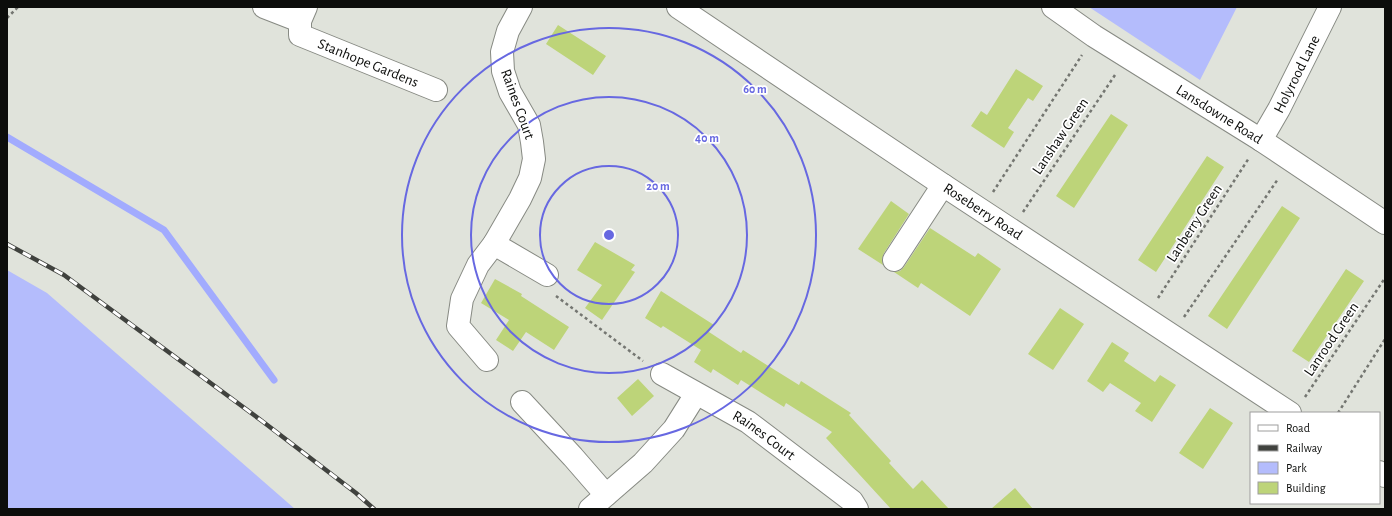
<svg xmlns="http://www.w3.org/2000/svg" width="1392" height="516" viewBox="0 0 1392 516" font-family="'Alegreya Sans',sans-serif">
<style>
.green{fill:#b4bcfc}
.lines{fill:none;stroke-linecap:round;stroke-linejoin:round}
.stream{stroke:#a2abfe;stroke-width:7}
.building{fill:#bdd479}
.minor-casing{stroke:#878a83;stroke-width:24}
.path{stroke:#747671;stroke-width:2.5;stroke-dasharray:3 3;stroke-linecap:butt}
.minor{stroke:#fff;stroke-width:22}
.rail-casing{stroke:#40423e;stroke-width:4.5}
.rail{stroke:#fff;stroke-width:3;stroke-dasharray:9;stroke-linecap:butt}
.ring{fill:none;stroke:#6768e1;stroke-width:2}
.labels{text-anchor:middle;stroke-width:3.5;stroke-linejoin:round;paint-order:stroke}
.street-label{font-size:15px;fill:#0c0d0b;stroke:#fff}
.centre{fill:#6768e1;stroke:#fff;stroke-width:2}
.ring-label{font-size:12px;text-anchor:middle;font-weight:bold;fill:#6768e1;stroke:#fff;stroke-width:3.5;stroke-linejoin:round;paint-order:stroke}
</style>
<rect width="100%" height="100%" fill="#e0e3db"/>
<!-- green -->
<path class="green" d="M 1089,7 L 1237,7 L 1200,80 Z
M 7,270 L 47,293 L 295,509 L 7,509 Z"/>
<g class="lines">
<!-- stream -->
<path class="stream" d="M 7,137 L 164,230 L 274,380"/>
</g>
<!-- building -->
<path class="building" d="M 558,25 L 606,56 L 593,75 L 546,44 Z
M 1016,69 L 1043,86 L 1033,101 L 1028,98 L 1008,128 L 1014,132 L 1004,148 L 971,126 L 981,111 L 987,115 Z
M 1111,114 L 1128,125 L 1074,208 L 1056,196 Z
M 1207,156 L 1224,167 L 1156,272 L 1138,260 Z
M 891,201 L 909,214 L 884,253 L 882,259 L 883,265 L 858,249 Z
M 1282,206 L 1300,218 L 1227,329 L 1208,316 Z
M 930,228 L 975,257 L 978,253 L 1001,269 L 970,316 L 921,283 L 918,288 L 894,272 L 900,271 L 904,267 Z
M 595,242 L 635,265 L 631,270 L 635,272 L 602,320 L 585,308 L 602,285 L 577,270 Z
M 1346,269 L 1364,281 L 1309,362 L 1292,351 Z
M 495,279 L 522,294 L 521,296 L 569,327 L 554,350 L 526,332 L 513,351 L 496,340 L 509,320 L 481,303 Z
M 661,291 L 714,325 L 709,332 L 741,353 L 743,350 L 799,385 L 801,381 L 851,413 L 849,415 L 891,461 L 889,463 L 913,489 L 922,480 L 949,509 L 891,509 L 826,438 L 832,432 L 786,403 L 784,407 L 741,380 L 738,385 L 713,369 L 711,373 L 694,362 L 701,350 L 663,326 L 661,328 L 645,318 Z
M 1060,308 L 1084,324 L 1053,370 L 1028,354 Z
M 1112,342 L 1129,353 L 1124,361 L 1155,382 L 1160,375 L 1176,385 L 1152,422 L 1135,411 L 1141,403 L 1110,383 L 1103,392 L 1087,381 Z
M 638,379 L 654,396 L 632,416 L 617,398 Z
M 1210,408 L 1233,423 L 1203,469 L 1179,453 Z
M 1015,488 L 1033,509 L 991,509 Z"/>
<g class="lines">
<!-- minor casing -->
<g class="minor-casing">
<g id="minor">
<path d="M 264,7 L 300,21"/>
<path id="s1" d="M 306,7 L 300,21 L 300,35 L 436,90"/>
<path id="s2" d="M 678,7 L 943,185 L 1290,413"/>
<path id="s3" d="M 1053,7 L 1094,36 L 1261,140 L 1385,223"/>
<path id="s4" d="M 1261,140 L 1279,109 L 1330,7"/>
<path d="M 494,244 L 547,275"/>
<path d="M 894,260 L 943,185"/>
<path d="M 487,360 L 458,326 L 462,299 L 478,265 L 494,244 L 520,199 L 530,178 L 534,159 L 532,142 L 529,125 L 510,92 L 503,71 L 502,52 L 508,31 L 521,7"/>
<path id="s5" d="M 662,374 L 748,422 L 852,501 L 857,509"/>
<path d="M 522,402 L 573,457 L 606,495"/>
<path d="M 1379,472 L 1385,476"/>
<path d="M 590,509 L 643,463 L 674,429 L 696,394"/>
</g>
</g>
<!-- path -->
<path class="path" d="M 7,18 L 18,7
M 993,192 L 1082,55
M 1023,212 L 1115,75
M 556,296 L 643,361
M 1158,298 L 1249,158
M 1184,317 L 1278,179
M 1305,397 L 1385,278
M 1338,413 L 1385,339"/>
<!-- minor -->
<use href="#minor" class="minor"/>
<!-- rail casing -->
<g class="rail-casing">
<path id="rail" d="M 7,244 L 64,275 L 262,421 L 356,493 L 374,509"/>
</g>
<!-- rail -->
<use href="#rail" class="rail"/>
</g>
<!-- distance rings -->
<g class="ring">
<circle cx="609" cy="235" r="69"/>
<circle cx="609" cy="235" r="138"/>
<circle cx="609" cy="235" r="207"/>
</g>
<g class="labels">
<!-- street labels -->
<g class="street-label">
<text dy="5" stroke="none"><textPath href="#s1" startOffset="103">Stanhope Gardens</textPath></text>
<text dy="5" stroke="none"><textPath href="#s4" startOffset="75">Holyrood Lane</textPath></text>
<text transform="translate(518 104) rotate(70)" y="5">Raines Court</text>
<text dy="5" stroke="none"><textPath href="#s3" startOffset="198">Lansdowne Road</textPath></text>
<text transform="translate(1060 136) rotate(-56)" y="5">Lanshaw Green</text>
<text dy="5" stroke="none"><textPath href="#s2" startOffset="367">Roseberry Road</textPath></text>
<text transform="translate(1194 223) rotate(-57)" y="5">Lanberry Green</text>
<text transform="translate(1331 339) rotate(-56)" y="5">Lanrood Green</text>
<text dy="5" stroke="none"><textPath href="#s5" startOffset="119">Raines Court</textPath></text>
</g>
</g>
<circle cx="609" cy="235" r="6" class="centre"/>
<g class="ring-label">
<text x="755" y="93">60 m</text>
<text x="707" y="142">40 m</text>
<text x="658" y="190">20 m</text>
</g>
<!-- border -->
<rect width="1392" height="516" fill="none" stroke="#0c0d0b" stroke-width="16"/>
<!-- legend -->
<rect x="1250" y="412" width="130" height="92" fill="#ffffff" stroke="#9e9e9d"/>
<rect x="1258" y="425" width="20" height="6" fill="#ffffff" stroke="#9e9e9d"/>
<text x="1286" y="432" font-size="12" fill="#0c0d0b">Road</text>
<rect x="1258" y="445" width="20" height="6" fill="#40423e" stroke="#9e9e9d"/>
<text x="1286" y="452" font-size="12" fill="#0c0d0b">Railway</text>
<rect x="1258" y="462" width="20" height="12" fill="#b4bcfc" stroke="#9e9e9d"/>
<text x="1286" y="472" font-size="12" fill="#0c0d0b">Park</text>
<rect x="1258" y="482" width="20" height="12" fill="#bdd479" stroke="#9e9e9d"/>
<text x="1286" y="492" font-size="12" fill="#0c0d0b">Building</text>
</svg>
